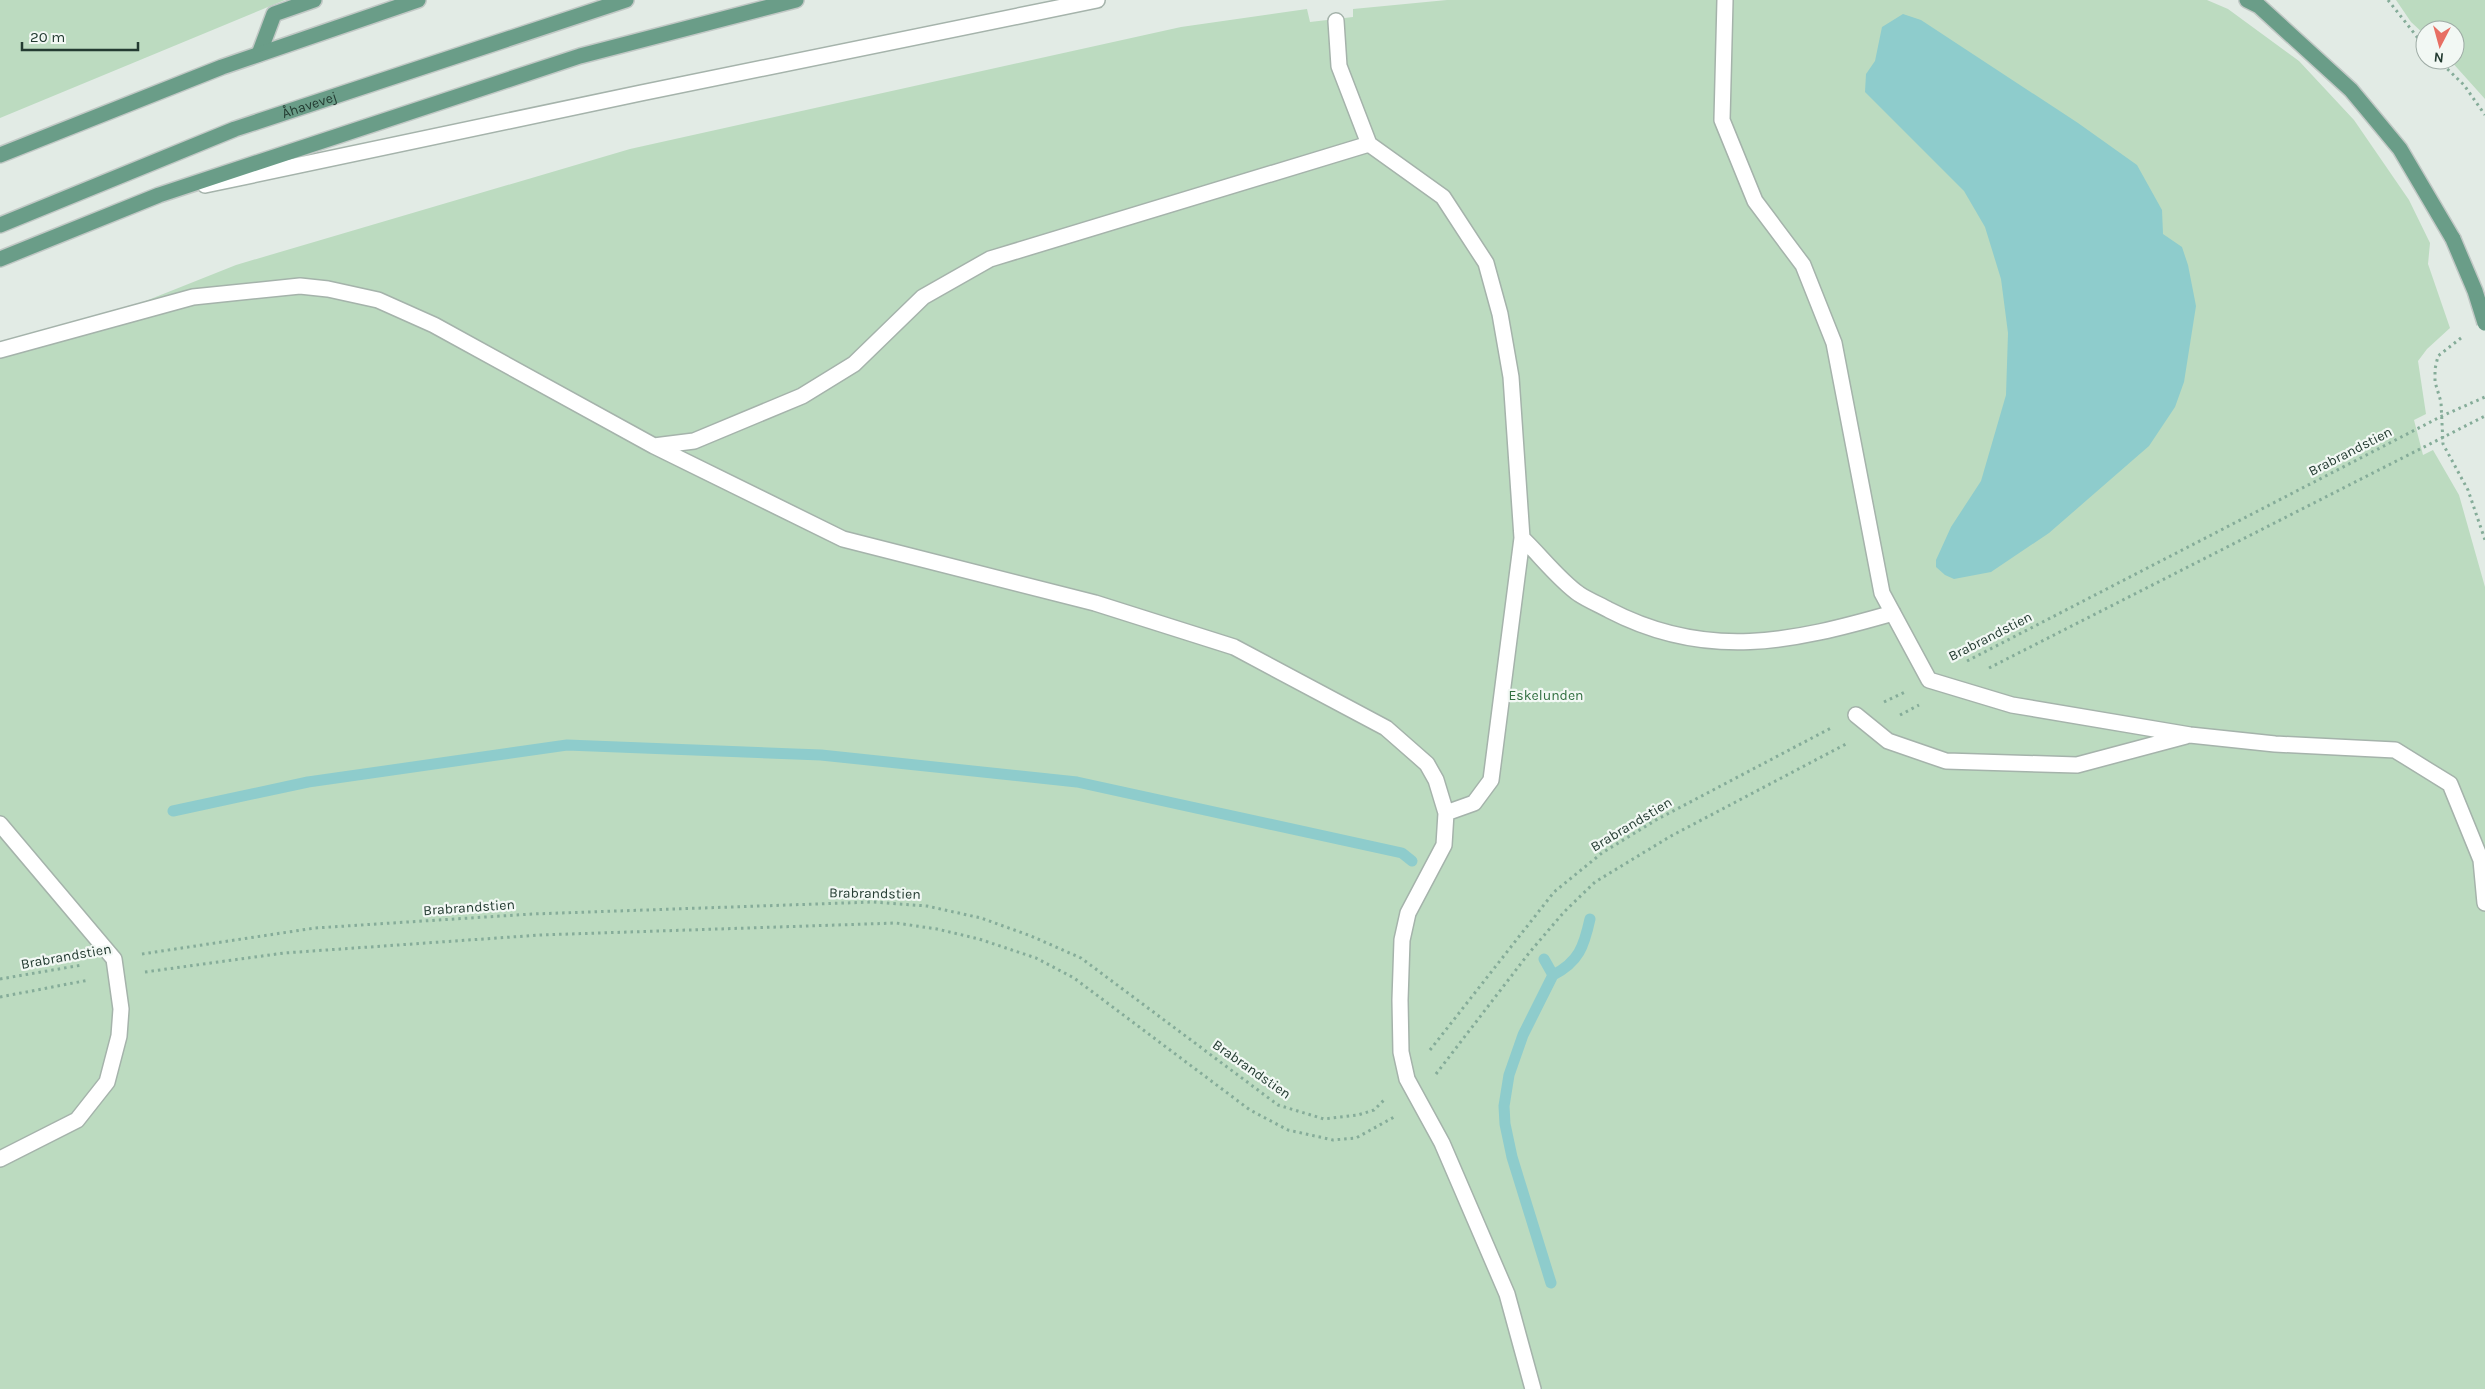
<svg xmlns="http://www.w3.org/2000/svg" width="2485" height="1389" viewBox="0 0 2485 1389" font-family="Karla,sans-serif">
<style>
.green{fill:#bcdbc0}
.water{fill:#8ecccc}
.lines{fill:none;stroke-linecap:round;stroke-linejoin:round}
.stream{stroke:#8ecccc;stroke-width:11}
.minor-casing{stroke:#a5b3ab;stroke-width:18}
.major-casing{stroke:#c1c8c5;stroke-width:18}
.path{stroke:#85ac99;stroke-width:3;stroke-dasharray:2.5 4;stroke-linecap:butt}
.minor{stroke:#fff;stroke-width:15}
.major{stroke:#6a9d88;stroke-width:15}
.major-bridge-casing{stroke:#c1c8c5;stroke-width:18;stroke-linecap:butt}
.major-bridge{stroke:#6a9d88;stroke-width:15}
.labels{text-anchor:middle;stroke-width:4.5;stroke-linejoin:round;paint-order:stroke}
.street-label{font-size:14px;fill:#233b31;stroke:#f2f8f4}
.park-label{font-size:14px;fill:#306e3f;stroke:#f2f8f4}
</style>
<rect width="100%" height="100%" fill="#e2ebe5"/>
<!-- green -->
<path class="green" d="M 0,0 L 285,0 L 0,118 Z
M 1447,0 L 2207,0 L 2228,9 L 2299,61 L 2354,120 L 2409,200 L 2430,243 L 2428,264 L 2450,328 L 2427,349 L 2418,361 L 2426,414 L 2414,420 L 2423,455 L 2433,450 L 2459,495 L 2485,587 L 2485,1389 L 0,1389 L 0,359 L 236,265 L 630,149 L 1181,27 L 1307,9 L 1310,22 L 1353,17 L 1353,9 Z
M 2396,0 L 2485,0 L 2485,99 L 2450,60 L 2455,60 L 2455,30 L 2425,30 L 2425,35 L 2411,22 Z"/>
<!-- water -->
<path class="water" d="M 1903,14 L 1921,20 L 2078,123 L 2137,165 L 2162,210 L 2163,234 L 2182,247 L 2188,265 L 2196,306 L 2184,382 L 2175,407 L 2149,446 L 2049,533 L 1991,572 L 1954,579 L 1945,575 L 1936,567 L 1936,560 L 1951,527 L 1981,481 L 2006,395 L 2008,333 L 2001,279 L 1985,227 L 1964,191 L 1865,92 L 1866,74 L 1875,61 L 1882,27 Z"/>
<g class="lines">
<!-- stream -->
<path class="stream" d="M 173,811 L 308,782 L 567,745 L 821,755 L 1077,782 L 1402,853 L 1412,861
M 1544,959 L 1553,975 L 1523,1035 L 1509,1075 L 1504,1106 L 1505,1124 L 1512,1157 L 1551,1283
M 1553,975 C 1579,962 1584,946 1590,919"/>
<!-- minor casing -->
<g class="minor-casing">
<path id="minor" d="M 1725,0 L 1722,120 L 1755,201 L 1803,265 L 1834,343 L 1882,593 L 1929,680 L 2012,705 L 2190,735 L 2275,744 L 2395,750 L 2450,784 L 2481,860 L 2485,903
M 1336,21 L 1339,66 L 1369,144
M 205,185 L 641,93 L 1097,0
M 0,350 L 193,297 L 300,286 L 328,289 L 378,300 L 434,325 L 654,446 L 694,441 L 802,396 L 854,364 L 923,297 L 990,259 L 1369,144 L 1443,197 L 1486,263 L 1500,314 L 1511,377 L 1522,538 L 1491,780 L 1474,803 L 1446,813
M 654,446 L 843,539 L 1095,603 L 1234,647 L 1386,728 L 1427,764 L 1436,780 L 1446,813 L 1444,845 L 1408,913 L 1402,940 L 1400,1000 L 1401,1052 L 1407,1079 L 1442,1143 L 1507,1294 L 1533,1389
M 1522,538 C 1540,555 1559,580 1579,594 C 1588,600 1600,605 1609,610 C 1707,661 1792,642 1893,613
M 1856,715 L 1888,741 L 1946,761 L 2077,765 L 2186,736
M 0,824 L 114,959 L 121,1009 L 119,1036 L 107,1082 L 77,1120 L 0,1159"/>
</g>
<!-- major casing -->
<g class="major-casing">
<g id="major">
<path d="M 2247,0 L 2259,6 L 2351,90 L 2400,149 L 2453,239"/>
<path d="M 259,54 L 274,14 L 314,0"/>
<path d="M 0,155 L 222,67 L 418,0"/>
<path id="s1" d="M 0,225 L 235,129 L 626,0"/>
<path d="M 0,259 L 159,195 L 580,56 L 796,0"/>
</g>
</g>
<!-- path -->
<path class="path" d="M 2388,0 L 2425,47
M 2438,60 L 2464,85 L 2485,115
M 2461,338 L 2438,356 L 2435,369 L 2435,382 L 2441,402 L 2443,444 L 2468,490 L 2485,540
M 1967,661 L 2442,416 L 2485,397
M 1989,668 L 2485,416
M 1884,702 L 1905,692
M 1900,715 L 1919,705
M 142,954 L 315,928 L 532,914 L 873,902 L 927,906 L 981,918 L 1031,936 L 1081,958 L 1278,1105 L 1324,1119 L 1358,1115 L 1374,1110 L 1385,1099
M 145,972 L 284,953 L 540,935 L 896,923 L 937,929 L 979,939 L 1036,958 L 1074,978 L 1250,1110 L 1288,1130 L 1333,1140 L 1356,1138 L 1396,1116
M 0,979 L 82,965
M 0,997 L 89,980
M 1430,1050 L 1554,892 L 1602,853 L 1656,820 L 1831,728
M 1436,1074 L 1529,953 L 1564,912 L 1595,882 L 1671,836 L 1846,744"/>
<!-- minor -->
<use href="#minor" class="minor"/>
<!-- major -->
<use href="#major" class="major"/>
<!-- major-bridge casing -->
<g class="major-bridge-casing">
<path id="major-bridge" d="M 2453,239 L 2475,291 L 2485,323"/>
</g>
<!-- major-bridge -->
<use href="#major-bridge" class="major-bridge"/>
</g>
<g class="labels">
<!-- street labels -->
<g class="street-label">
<text dy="5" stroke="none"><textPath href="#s1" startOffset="332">Åhavevej</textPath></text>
<text transform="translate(2350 451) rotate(-27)" y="5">Brabrandstien</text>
<text transform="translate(1990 636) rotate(-27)" y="5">Brabrandstien</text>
<text transform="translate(1631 824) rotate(-31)" y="5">Brabrandstien</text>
<text transform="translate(875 893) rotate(1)" y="5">Brabrandstien</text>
<text transform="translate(469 907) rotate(-4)" y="5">Brabrandstien</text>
<text transform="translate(66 956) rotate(-10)" y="5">Brabrandstien</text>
<text transform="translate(1252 1069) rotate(35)" y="5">Brabrandstien</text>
</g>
<!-- park labels -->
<g class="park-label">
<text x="1546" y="700">Eskelunden</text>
</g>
</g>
<!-- north arrow -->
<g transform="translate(2440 45) rotate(186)"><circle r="24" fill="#f2f8f4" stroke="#9faca6"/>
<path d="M0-4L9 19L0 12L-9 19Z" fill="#e76f63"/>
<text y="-8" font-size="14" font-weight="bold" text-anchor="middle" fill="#233b31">N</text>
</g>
<!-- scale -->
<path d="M22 42v8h116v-8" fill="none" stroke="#233b31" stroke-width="2.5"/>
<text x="30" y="42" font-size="15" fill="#233b31" stroke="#f2f8f4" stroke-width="4" paint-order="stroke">20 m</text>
</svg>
